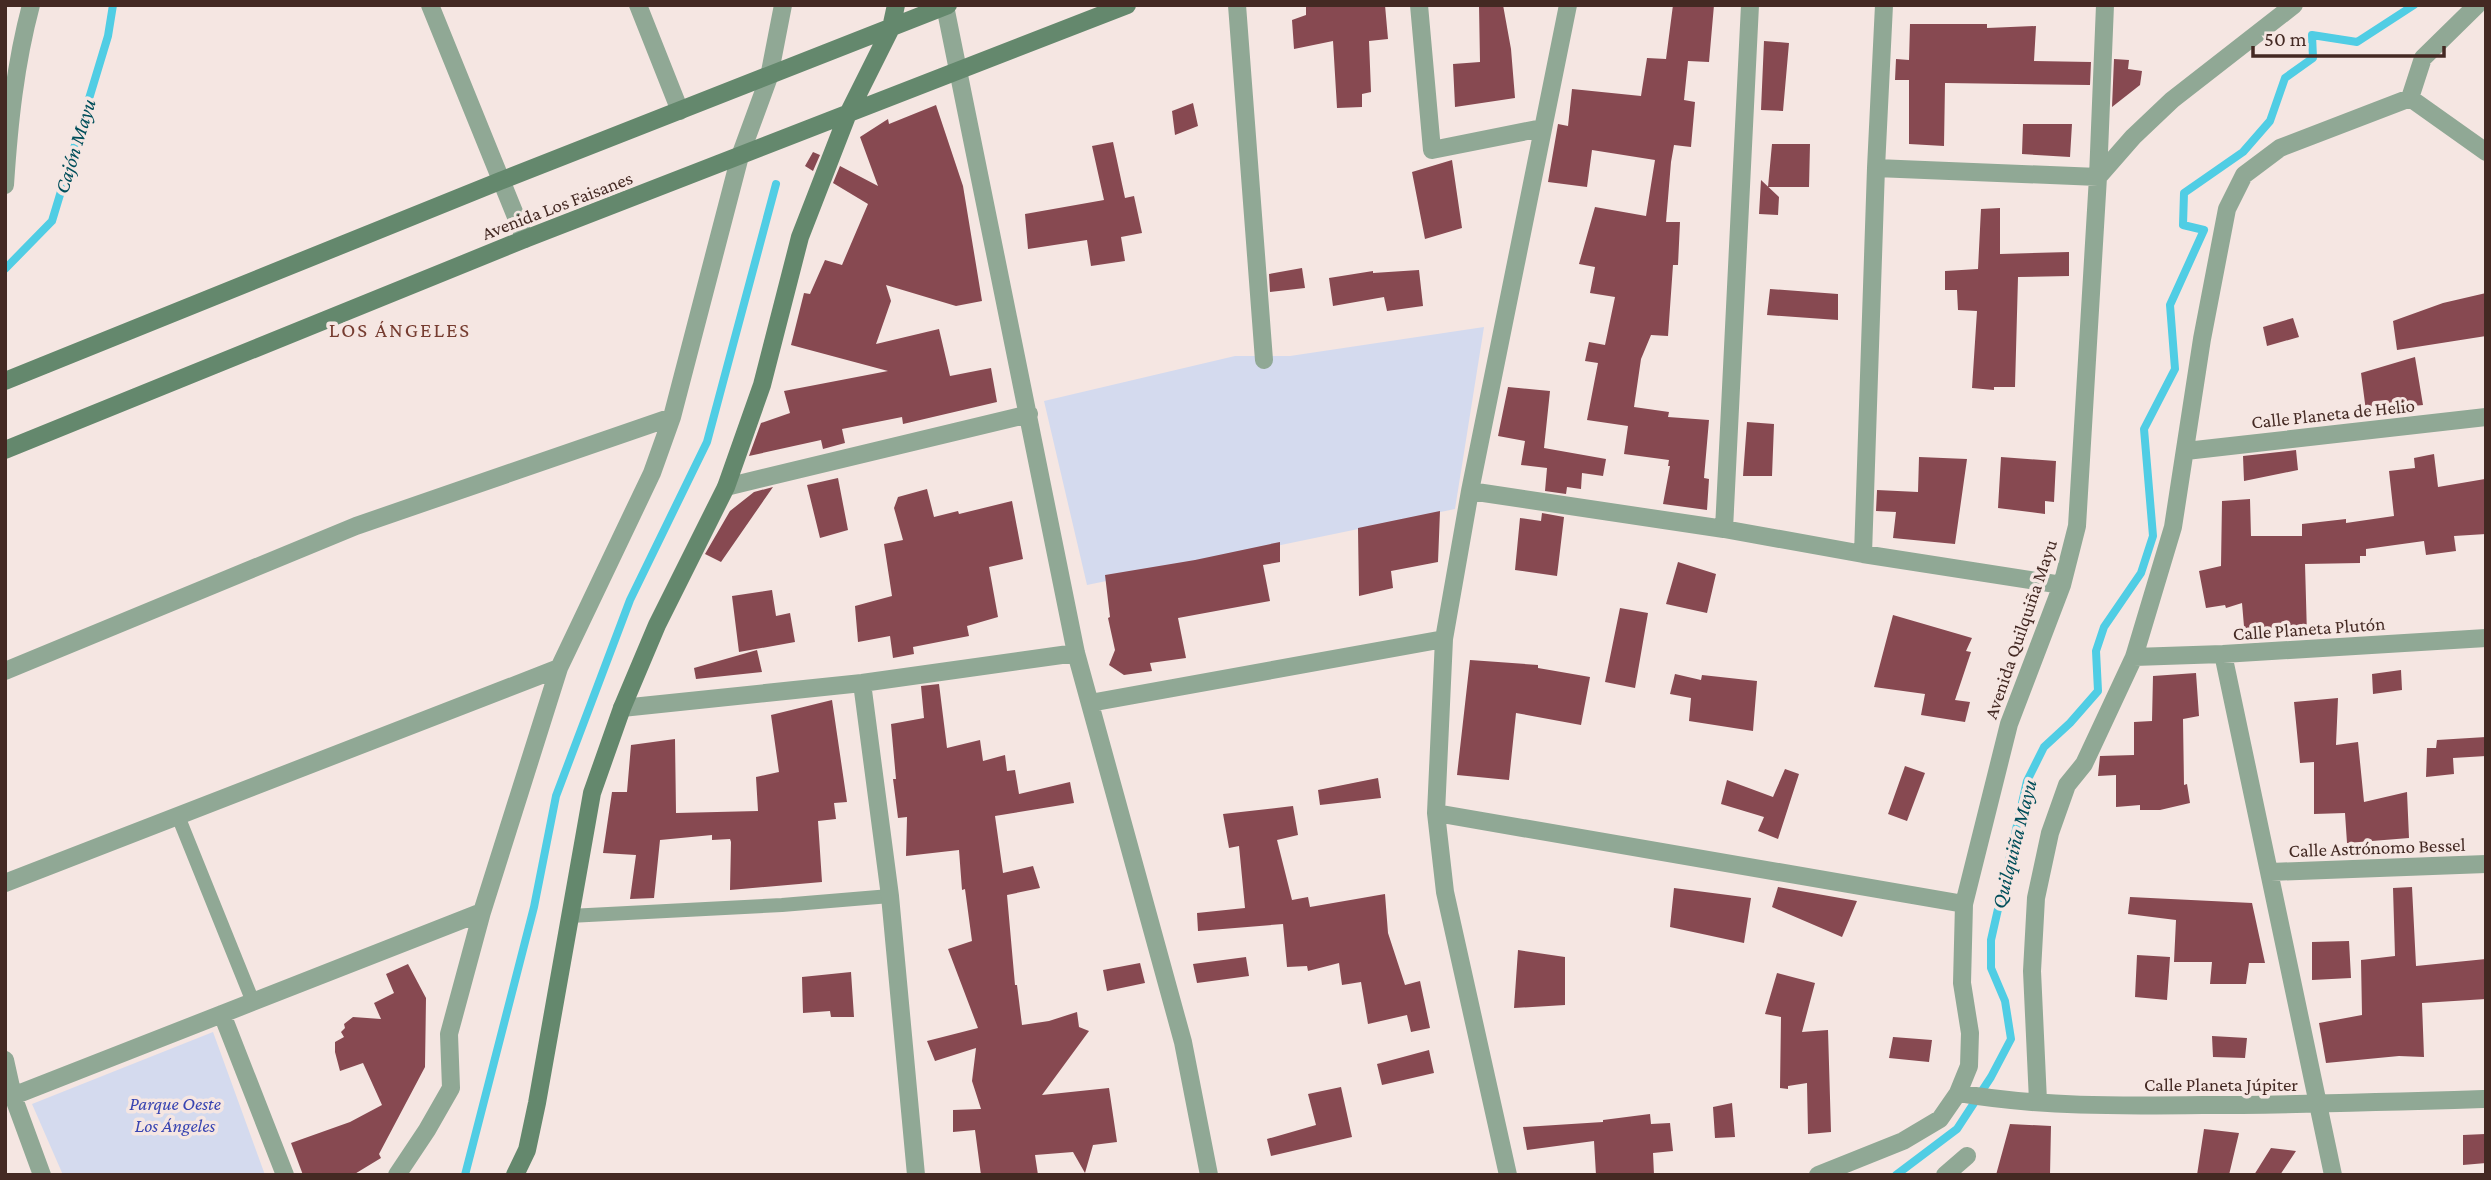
<svg xmlns="http://www.w3.org/2000/svg" width="2491" height="1180" viewBox="0 0 2491 1180" font-family="'Crimson Pro',serif">
<style>
.green{fill:#d4daee}
.lines{fill:none;stroke-linecap:round;stroke-linejoin:round}
.stream{stroke:#50cde4;stroke-width:8}
.building{fill:#874951}
.lane{stroke:#90a895;stroke-width:14}
.street{stroke:#90a895;stroke-width:18}
.secondary{stroke:#64886d;stroke-width:18}
.labels{text-anchor:middle;stroke-width:7;stroke-linejoin:round;paint-order:stroke}
.street-label{font-size:19px;fill:#442923;stroke:#f5e6e2}
.park-label{font-size:19px;font-style:italic;fill:#3844b1;stroke:#f5e6e2}
.water-label{font-size:21px;font-style:italic;fill:#004e5a;stroke:#f5e6e2}
.neighbourhood-label{font-size:21px;letter-spacing:2px;fill:#763c30;stroke:#f5e6e2}
</style>
<rect width="100%" height="100%" fill="#f5e6e2"/>
<!-- green -->
<path class="green" d="M 1484,327 L 1455,509 L 1087,585 L 1044,401 L 1235,356 L 1290,356 Z
M 213,1032 L 265,1175 L 63,1175 L 32,1104 Z"/>
<g class="lines">
<!-- stream -->
<path class="stream" d="M 5,269 L 52,221 L 108,36 L 113,5
M 465,1175 L 534,907 L 556,796 L 630,600 L 707,442 L 776,184
M 1896,1175 L 1957,1129 L 1991,1077 L 2011,1039 L 2005,1001 L 1991,968 L 1991,940 L 2027,781 L 2044,747 L 2070,723 L 2098,691 L 2096,651 L 2104,627 L 2141,573 L 2153,536 L 2144,429 L 2175,369 L 2170,305 L 2204,230 L 2183,225 L 2184,193 L 2243,152 L 2270,121 L 2285,78 L 2313,58 L 2312,35 L 2357,42 L 2414,5"/>
</g>
<!-- building -->
<path class="building" d="M 1306,5 L 1385,5 L 1388,39 L 1369,41 L 1371,92 L 1362,94 L 1362,107 L 1337,108 L 1333,41 L 1294,49 L 1292,20 L 1306,15 Z
M 1479,5 L 1503,5 L 1511,49 L 1515,98 L 1455,107 L 1453,64 L 1480,62 Z
M 1673,5 L 1714,5 L 1709,62 L 1688,61 L 1684,100 L 1695,102 L 1691,147 L 1674,145 L 1671,162 L 1666,222 L 1680,222 L 1678,265 L 1673,265 L 1668,336 L 1651,335 L 1641,359 L 1634,407 L 1669,412 L 1668,417 L 1709,420 L 1704,478 L 1709,479 L 1707,510 L 1663,504 L 1670,466 L 1668,466 L 1669,460 L 1624,454 L 1628,426 L 1587,420 L 1598,363 L 1585,361 L 1589,342 L 1605,345 L 1615,297 L 1590,293 L 1595,267 L 1579,264 L 1595,207 L 1646,216 L 1655,160 L 1592,150 L 1587,187 L 1548,182 L 1558,124 L 1568,126 L 1572,89 L 1641,96 L 1647,58 L 1666,59 Z
M 1910,24 L 1987,24 L 1987,28 L 2036,26 L 2034,61 L 2091,62 L 2090,85 L 1945,83 L 1944,146 L 1909,144 L 1909,80 L 1895,80 L 1896,59 L 1909,60 Z
M 1764,41 L 1789,43 L 1783,111 L 1761,110 Z
M 2114,59 L 2129,60 L 2128,69 L 2142,71 L 2140,85 L 2112,107 Z
M 1193,103 L 1198,126 L 1175,135 L 1172,111 Z
M 936,105 L 963,186 L 982,301 L 956,306 L 886,285 L 891,301 L 876,344 L 939,329 L 950,376 L 991,368 L 997,402 L 903,424 L 902,417 L 842,429 L 845,443 L 823,449 L 821,440 L 749,456 L 761,423 L 790,413 L 784,391 L 888,371 L 791,345 L 804,293 L 810,294 L 825,260 L 842,265 L 868,204 L 833,183 L 840,166 L 878,186 L 860,137 L 888,119 L 889,124 Z
M 2023,124 L 2072,124 L 2070,157 L 2022,154 Z
M 1113,142 L 1125,198 L 1134,196 L 1142,233 L 1121,237 L 1125,261 L 1091,266 L 1087,240 L 1028,249 L 1025,214 L 1104,200 L 1092,146 Z
M 1772,144 L 1810,144 L 1809,187 L 1768,187 Z
M 813,152 L 820,155 L 813,171 L 805,166 Z
M 1452,160 L 1462,228 L 1425,239 L 1412,172 Z
M 1761,180 L 1779,197 L 1778,215 L 1759,214 Z
M 2000,208 L 2000,254 L 2069,252 L 2069,276 L 2018,277 L 2015,387 L 1994,387 L 1994,390 L 1972,388 L 1977,311 L 1958,310 L 1957,290 L 1945,290 L 1945,271 L 1978,269 L 1981,209 Z
M 1302,268 L 1305,288 L 1270,292 L 1269,274 Z
M 1419,270 L 1423,306 L 1387,311 L 1384,297 L 1333,306 L 1329,278 L 1373,271 L 1373,273 Z
M 1770,289 L 1838,294 L 1838,320 L 1767,315 Z
M 2486,293 L 2486,336 L 2397,350 L 2393,321 L 2443,303 Z
M 2293,318 L 2299,337 L 2267,346 L 2263,327 Z
M 2415,357 L 2423,405 L 2366,411 L 2361,373 Z
M 1508,387 L 1550,391 L 1544,448 L 1606,459 L 1603,476 L 1582,473 L 1581,489 L 1567,487 L 1566,494 L 1545,491 L 1547,468 L 1521,465 L 1525,441 L 1498,436 Z
M 1747,422 L 1774,424 L 1772,476 L 1743,476 Z
M 2296,450 L 2298,470 L 2244,481 L 2243,456 Z
M 2434,454 L 2438,487 L 2485,479 L 2486,534 L 2454,536 L 2456,551 L 2426,555 L 2424,541 L 2366,549 L 2366,556 L 2360,556 L 2360,563 L 2305,564 L 2307,635 L 2245,638 L 2242,603 L 2226,608 L 2225,605 L 2206,608 L 2199,571 L 2221,566 L 2222,501 L 2250,499 L 2251,536 L 2302,536 L 2302,524 L 2346,519 L 2346,523 L 2394,516 L 2389,471 L 2415,468 L 2414,458 Z
M 1919,457 L 1967,459 L 1955,544 L 1893,538 L 1896,512 L 1876,511 L 1877,490 L 1918,492 Z
M 2001,457 L 2056,461 L 2054,502 L 2045,501 L 2045,514 L 1998,508 Z
M 838,478 L 848,530 L 820,538 L 807,485 Z
M 773,487 L 721,562 L 705,554 L 730,511 L 754,492 Z
M 927,489 L 934,517 L 958,511 L 959,514 L 1012,501 L 1023,559 L 989,567 L 998,617 L 967,626 L 969,636 L 913,647 L 914,654 L 893,658 L 890,636 L 858,642 L 855,606 L 892,596 L 884,544 L 903,540 L 894,508 L 898,497 Z
M 1440,511 L 1438,562 L 1391,571 L 1393,588 L 1359,596 L 1358,528 Z
M 1542,513 L 1564,517 L 1557,576 L 1515,570 L 1520,518 L 1541,521 Z
M 1280,542 L 1280,562 L 1263,565 L 1270,601 L 1178,618 L 1186,658 L 1150,663 L 1152,671 L 1124,675 L 1109,665 L 1115,650 L 1108,618 L 1110,617 L 1105,575 L 1195,560 Z
M 1678,562 L 1716,574 L 1707,613 L 1666,604 Z
M 772,590 L 776,616 L 790,613 L 795,642 L 739,652 L 732,596 Z
M 1620,608 L 1648,613 L 1635,688 L 1605,682 Z
M 1893,615 L 1972,638 L 1966,651 L 1971,652 L 1955,700 L 1970,702 L 1965,722 L 1921,715 L 1925,694 L 1874,687 Z
M 757,650 L 762,672 L 696,679 L 694,668 Z
M 1470,660 L 1538,665 L 1538,668 L 1590,677 L 1581,725 L 1516,713 L 1509,780 L 1457,775 Z
M 2401,670 L 2402,690 L 2373,694 L 2372,674 Z
M 2196,673 L 2199,716 L 2183,719 L 2184,785 L 2187,784 L 2190,803 L 2160,810 L 2140,810 L 2140,805 L 2116,807 L 2116,775 L 2098,776 L 2100,756 L 2134,755 L 2134,722 L 2152,721 L 2153,676 Z
M 1675,674 L 1701,680 L 1702,675 L 1757,681 L 1753,731 L 1689,721 L 1691,698 L 1670,694 Z
M 939,684 L 947,748 L 980,740 L 983,761 L 1005,755 L 1007,771 L 1015,770 L 1019,794 L 1070,782 L 1074,803 L 995,816 L 1003,873 L 1033,866 L 1040,888 L 1007,895 L 1015,985 L 1017,985 L 1022,1025 L 1049,1021 L 1077,1012 L 1079,1027 L 1089,1031 L 1042,1095 L 1109,1088 L 1117,1142 L 1093,1145 L 1085,1173 L 1073,1152 L 1035,1155 L 1038,1175 L 981,1175 L 975,1130 L 953,1132 L 953,1110 L 981,1109 L 972,1081 L 976,1048 L 935,1061 L 927,1041 L 978,1028 L 948,949 L 972,941 L 965,889 L 962,890 L 959,850 L 906,856 L 907,817 L 898,818 L 893,779 L 896,779 L 891,724 L 924,718 L 921,686 Z
M 2338,698 L 2336,745 L 2358,742 L 2364,802 L 2407,792 L 2409,838 L 2347,843 L 2345,813 L 2314,814 L 2314,762 L 2300,763 L 2294,702 Z
M 832,700 L 847,802 L 834,803 L 836,819 L 818,821 L 822,882 L 730,890 L 731,842 L 730,839 L 712,840 L 712,835 L 660,840 L 654,898 L 630,899 L 636,855 L 603,853 L 612,792 L 627,792 L 631,745 L 675,739 L 676,813 L 758,811 L 756,777 L 779,772 L 771,715 Z
M 2486,737 L 2486,756 L 2453,758 L 2454,774 L 2426,777 L 2427,748 L 2436,748 L 2437,740 Z
M 1905,766 L 1925,773 L 1907,821 L 1888,814 Z
M 1785,769 L 1799,774 L 1778,839 L 1758,831 L 1764,817 L 1721,804 L 1727,780 L 1773,797 Z
M 1378,778 L 1381,798 L 1320,805 L 1318,790 Z
M 1293,806 L 1298,835 L 1277,840 L 1292,900 L 1308,897 L 1310,907 L 1385,894 L 1388,933 L 1405,985 L 1420,981 L 1430,1028 L 1411,1032 L 1407,1015 L 1368,1024 L 1361,982 L 1342,985 L 1339,963 L 1308,971 L 1307,966 L 1287,967 L 1283,924 L 1198,931 L 1197,913 L 1245,908 L 1239,846 L 1229,848 L 1223,814 Z
M 1778,887 L 1857,901 L 1842,937 L 1772,907 Z
M 2412,887 L 2416,966 L 2486,959 L 2486,999 L 2422,1003 L 2424,1057 L 2399,1056 L 2326,1063 L 2319,1023 L 2362,1015 L 2361,960 L 2395,956 L 2393,888 Z
M 1674,888 L 1751,898 L 1744,943 L 1670,927 Z
M 2130,897 L 2252,903 L 2265,963 L 2249,963 L 2246,984 L 2210,984 L 2212,962 L 2174,962 L 2176,920 L 2128,914 Z
M 2349,941 L 2351,978 L 2312,980 L 2312,942 Z
M 1518,950 L 1565,957 L 1565,1005 L 1514,1008 Z
M 2137,955 L 2170,957 L 2167,1000 L 2135,997 Z
M 1246,957 L 1249,976 L 1197,983 L 1193,964 Z
M 1140,963 L 1145,983 L 1107,991 L 1103,970 Z
M 408,964 L 426,998 L 425,1067 L 379,1154 L 381,1158 L 353,1175 L 303,1175 L 291,1143 L 350,1122 L 382,1105 L 363,1063 L 340,1071 L 335,1052 L 335,1042 L 344,1037 L 341,1032 L 345,1028 L 344,1024 L 353,1017 L 381,1019 L 374,1003 L 394,993 L 386,974 Z
M 851,972 L 854,1017 L 831,1017 L 830,1011 L 803,1013 L 802,977 Z
M 1777,973 L 1815,983 L 1802,1032 L 1828,1030 L 1831,1132 L 1808,1134 L 1807,1083 L 1788,1086 L 1788,1089 L 1780,1088 L 1781,1017 L 1765,1014 Z
M 2212,1036 L 2247,1038 L 2245,1058 L 2213,1057 Z
M 1893,1037 L 1932,1040 L 1929,1062 L 1889,1058 Z
M 1429,1050 L 1434,1073 L 1382,1085 L 1377,1064 Z
M 1341,1087 L 1352,1137 L 1271,1156 L 1267,1139 L 1316,1125 L 1308,1094 Z
M 1732,1103 L 1735,1137 L 1715,1138 L 1713,1107 Z
M 1650,1114 L 1651,1124 L 1670,1123 L 1673,1151 L 1653,1153 L 1654,1175 L 1596,1175 L 1594,1141 L 1527,1150 L 1523,1127 L 1603,1122 L 1603,1120 Z
M 2010,1124 L 2051,1126 L 2050,1175 L 1996,1175 Z
M 2204,1129 L 2239,1133 L 2229,1175 L 2197,1175 Z
M 2485,1134 L 2486,1163 L 2463,1165 L 2463,1135 Z
M 2271,1148 L 2296,1151 L 2280,1175 L 2254,1175 Z"/>
<g class="lines">
<!-- lane -->
<path class="lane" d="M 178,816 L 253,1002
M 569,916 L 782,905 L 890,896"/>
<!-- street -->
<path class="street" d="M 430,5 L 525,239
M 638,5 L 680,111
M 1237,5 L 1264,360
M 1419,5 L 1432,150 L 1542,128
M 945,6 L 1076,653 L 1183,1042 L 1209,1175
M 2410,98 L 2486,152
M 1876,168 L 2098,177
M 2098,177 L 2133,137 L 2172,100 L 2294,5
M 5,185 C 9,124 15,65 31,5
M 2186,451 L 2486,417
M 726,487 L 1029,414
M 1470,491 L 1724,529 L 1863,554 L 2062,585
M 1724,529 L 1750,5
M 1863,554 L 1876,168 L 1884,5
M 2223,654 L 2333,1175
M 2134,657 L 2223,654 L 2486,638
M 5,671 L 356,526 L 672,417
M 862,683 L 890,896 L 916,1175
M 1090,703 L 1444,639
M 622,708 L 862,683 L 1076,653
M 1436,813 L 1964,904
M 2271,872 L 2486,864
M 5,883 L 559,668
M 222,1014 L 285,1175
M 5,1060 L 13,1096 L 42,1175
M 1958,1093 C 2038,1107 2121,1106 2203,1105 C 2297,1105 2391,1102 2486,1099
M 13,1096 L 482,912
M 2038,1101 L 2032,971 L 2036,898 L 2050,833 L 2067,785 L 2084,764 L 2134,657 L 2173,527 L 2202,339 L 2227,209 L 2244,175 L 2280,148 L 2410,98 L 2423,58 L 2477,5
M 397,1175 L 427,1130 L 451,1088 L 449,1034 L 482,912 L 559,668 L 652,473 L 672,417 L 740,156 L 769,77 L 783,5
M 1508,1175 L 1445,892 L 1436,813 L 1444,639 L 1470,491 L 1568,5
M 1818,1175 L 1903,1141 L 1940,1119 L 1958,1093 L 1969,1066 L 1970,1033 L 1962,983 L 1964,904 L 2009,724 L 2062,585 L 2077,526 L 2098,177 L 2105,5
M 1945,1175 L 1967,1156"/>
<!-- secondary -->
<path class="secondary" d="M 5,381 L 500,181 L 948,5
M 5,450 L 525,239 L 1127,5
M 515,1175 L 527,1150 L 537,1103 L 592,793 L 622,708 L 657,625 L 726,487 L 762,385 L 800,237 L 847,116 L 891,28 L 896,5"/>
</g>
<g class="labels">
<!-- street labels -->
<g class="street-label">
<text transform="translate(557 205) rotate(-21)" y="7">Avenida Los Faisanes</text>
<text transform="translate(2333 413) rotate(-6)" y="7">Calle Planeta de Helio</text>
<text transform="translate(2309 628) rotate(-4)" y="7">Calle Planeta Plutón</text>
<text transform="translate(2020 629) rotate(-71)" y="7">Avenida Quilquiña Mayu</text>
<text transform="translate(2377 847) rotate(-2)" y="7">Calle Astrónomo Bessel</text>
<text x="2221" y="1091">Calle Planeta Júpiter</text>
</g>
<!-- park labels -->
<g class="park-label">
<text x="175" y="1110">Parque Oeste<tspan x="175" dy="22">Los Ángeles</tspan></text>
</g>
<!-- water labels -->
<g class="water-label">
<text transform="translate(75 146) rotate(-73)" y="7">Cajón Mayu</text>
<text transform="translate(2014 844) rotate(-76)" y="7">Quilquiña Mayu</text>
</g>
<!-- neighbourhood labels -->
<g class="neighbourhood-label">
<text x="400" y="337">LOS ÁNGELES</text>
</g>
</g>
<!-- border -->
<rect width="2491" height="1180" fill="none" stroke="#442923" stroke-width="14"/>
<!-- scale -->
<path d="M2253 46v10h191v-10" fill="none" stroke="#442923" stroke-width="3.5"/>
<text x="2264" y="46" font-size="21" fill="#442923" stroke="#f5e6e2" stroke-width="5" paint-order="stroke">50 m</text>
</svg>
